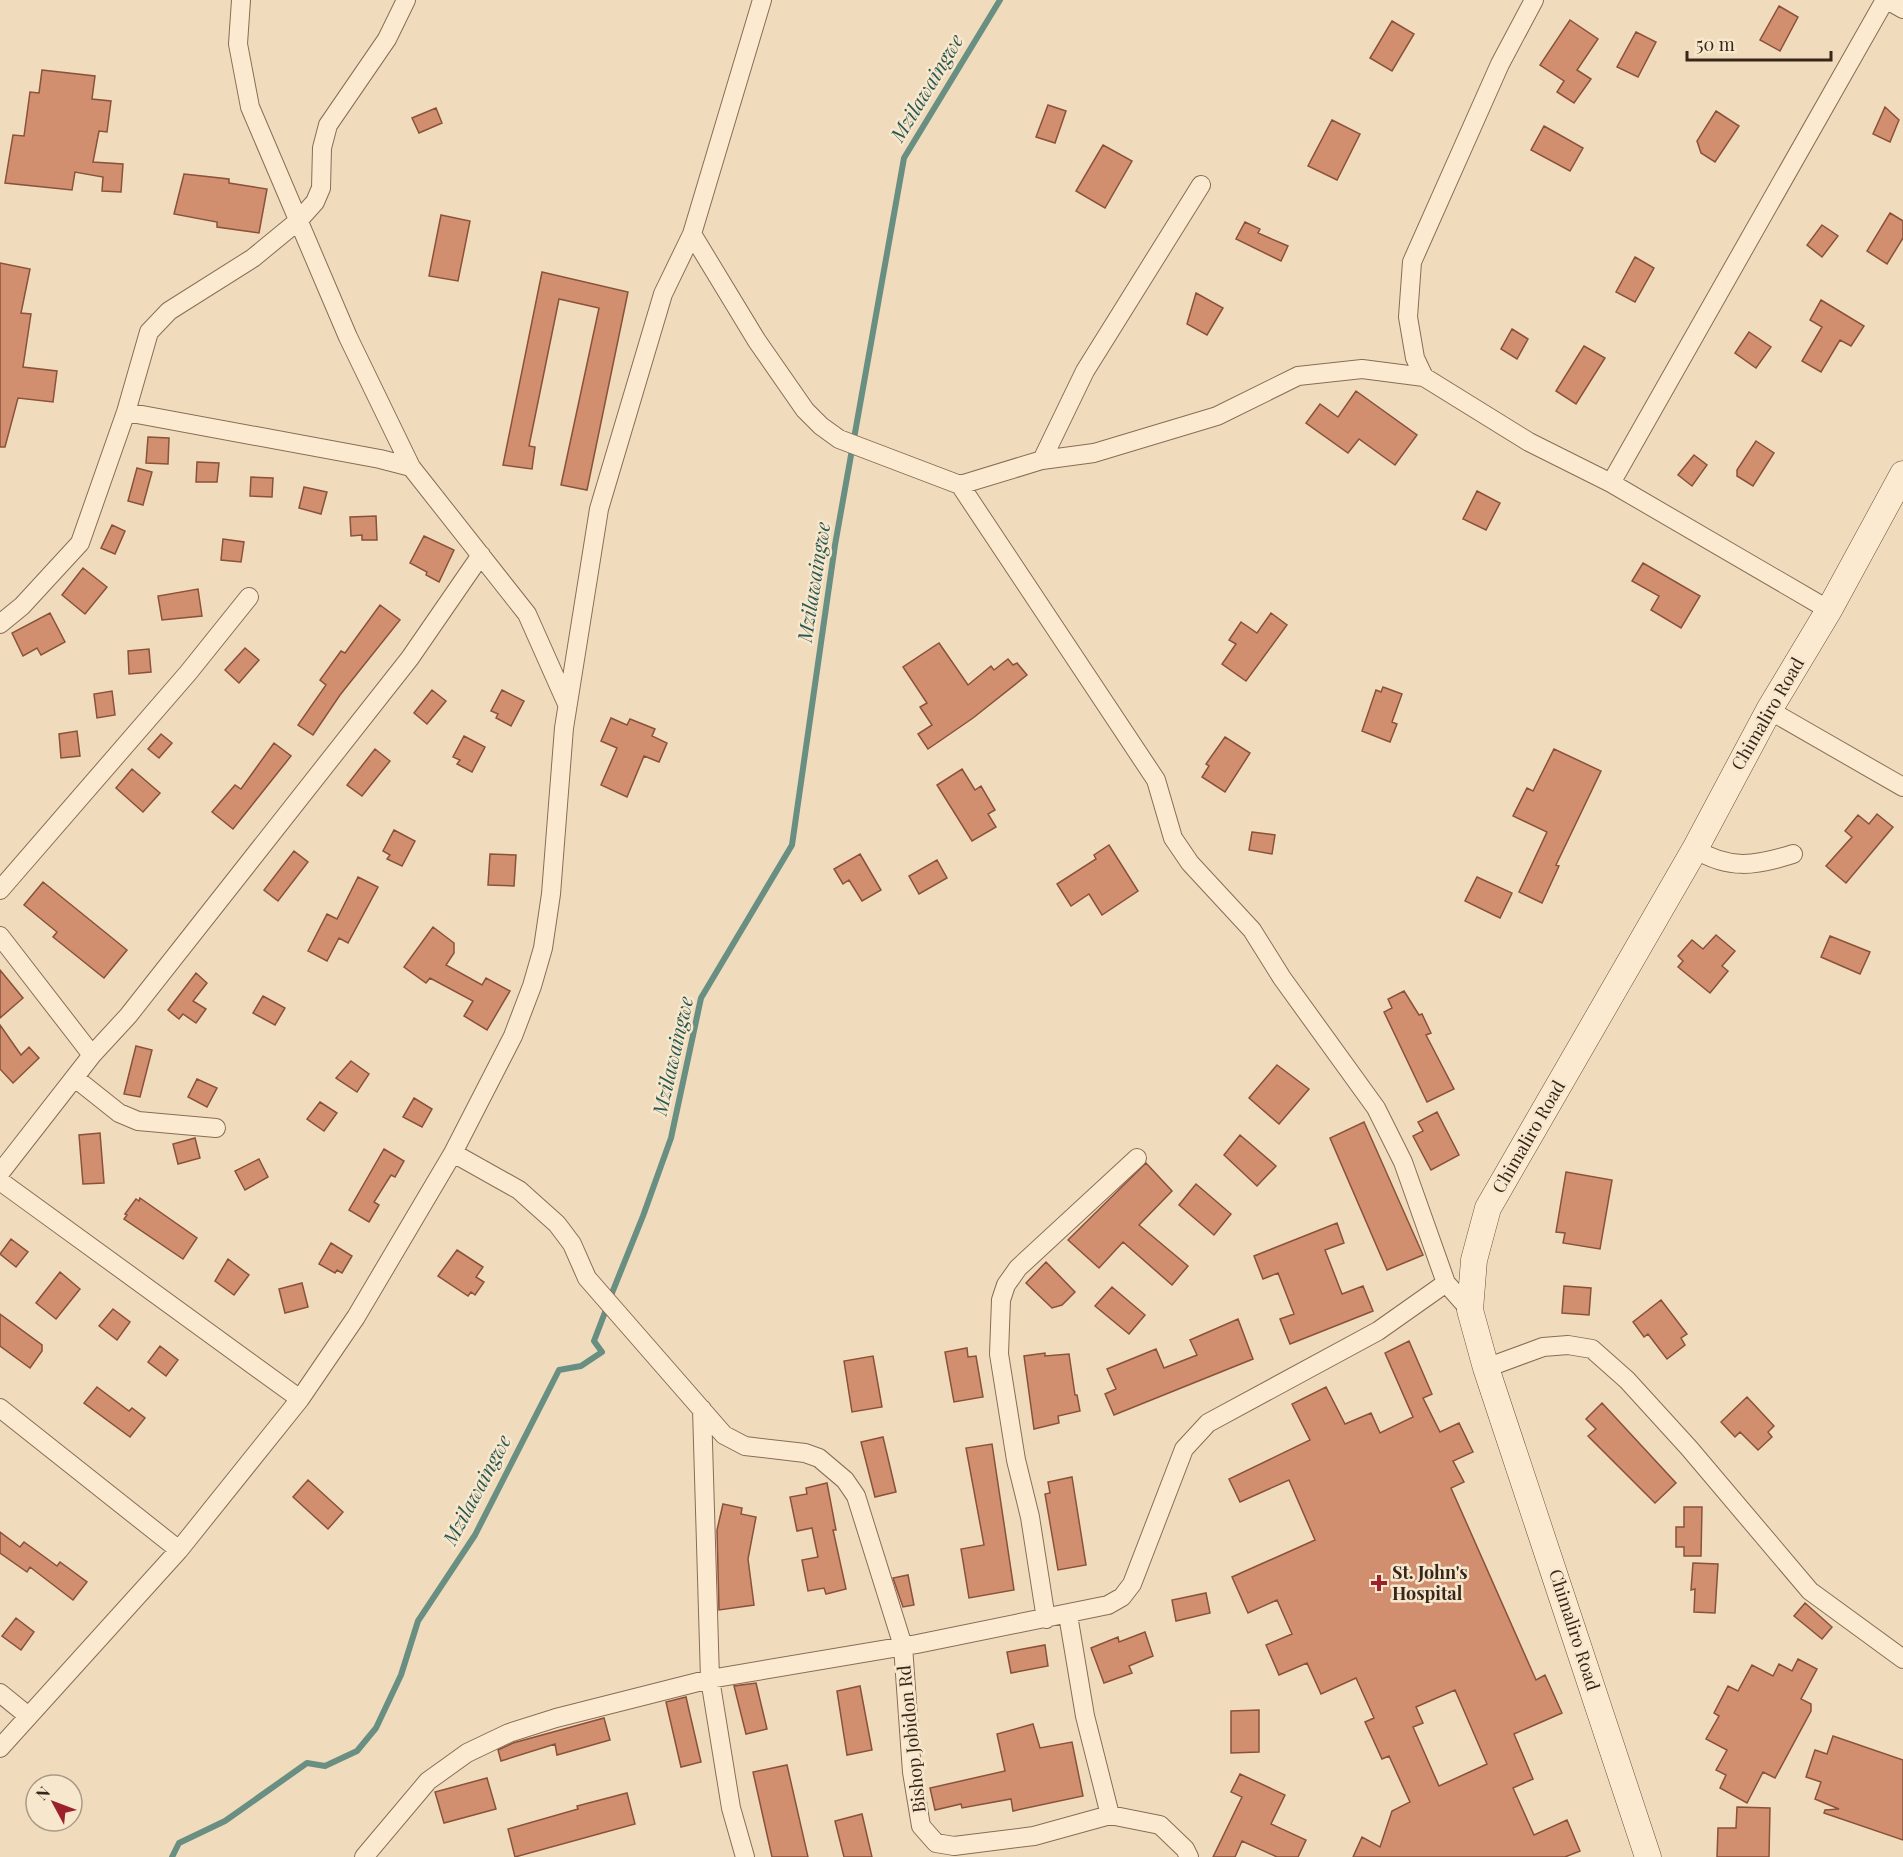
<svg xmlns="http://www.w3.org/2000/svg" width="1903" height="1857" viewBox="0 0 1903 1857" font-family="'Playfair Display',serif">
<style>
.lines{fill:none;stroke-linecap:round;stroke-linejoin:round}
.stream{stroke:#688f82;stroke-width:6}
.building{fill:#d18f70;stroke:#8a5239;stroke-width:1.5;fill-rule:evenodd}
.street-casing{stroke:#896c55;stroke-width:20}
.secondary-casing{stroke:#6b4d38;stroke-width:27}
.street{stroke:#fbead0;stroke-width:18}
.secondary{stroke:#fbead0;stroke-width:26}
.poi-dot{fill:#9c212d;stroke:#f7e7cd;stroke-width:2}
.labels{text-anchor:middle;stroke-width:5;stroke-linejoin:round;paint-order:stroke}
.street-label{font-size:18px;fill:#38261b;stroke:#f7e7cd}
.poi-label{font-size:18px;font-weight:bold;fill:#38261b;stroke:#f7e7cd;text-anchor:start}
.water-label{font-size:20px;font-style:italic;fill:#295851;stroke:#f7e7cd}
</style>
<rect width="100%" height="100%" fill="#f0dcbd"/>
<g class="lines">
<!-- stream -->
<path class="stream" d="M 610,1298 L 643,1216 L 671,1138 L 701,998 L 792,845 L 835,545 L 904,158 L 1000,0
M 172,1857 L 179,1843 L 225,1821 L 307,1763 L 325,1766 L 357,1751 L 376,1728 L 401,1675 L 418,1621 L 475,1535 L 559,1370 L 581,1366 L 602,1352 L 594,1341 L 607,1307"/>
</g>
<!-- building -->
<path class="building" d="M 1779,6 L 1798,17 L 1780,51 L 1760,40 Z
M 1570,20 L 1598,39 L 1577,70 L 1591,79 L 1574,103 L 1557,92 L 1564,81 L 1540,65 Z
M 1392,21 L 1414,34 L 1392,71 L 1370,58 Z
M 1636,32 L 1656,42 L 1638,77 L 1617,67 Z
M 42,70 L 95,76 L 92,99 L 111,101 L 107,132 L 99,131 L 93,162 L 123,164 L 121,192 L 102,191 L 103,177 L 75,172 L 72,190 L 5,183 L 13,135 L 24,136 L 30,92 L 39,93 Z
M 1048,105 L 1066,111 L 1055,143 L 1036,137 Z
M 1885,107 L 1899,120 L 1890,142 L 1873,134 Z
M 436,108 L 442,123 L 419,133 L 412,118 Z
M 1716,111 L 1739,126 L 1715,162 L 1701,153 L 1697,141 Z
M 1332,120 L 1360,134 L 1337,180 L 1308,166 Z
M 1544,126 L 1583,148 L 1570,171 L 1531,150 Z
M 1103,145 L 1132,161 L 1105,208 L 1076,191 Z
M 184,174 L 229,179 L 229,183 L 267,189 L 259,233 L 217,227 L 217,222 L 174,214 Z
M 1890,213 L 1903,221 L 1903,238 L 1887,264 L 1867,251 Z
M 441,215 L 470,221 L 458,281 L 429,276 Z
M 1245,222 L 1260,229 L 1258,233 L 1288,246 L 1281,261 L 1236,239 Z
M 1822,225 L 1838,236 L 1822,257 L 1807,245 Z
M 1635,257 L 1654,268 L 1635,302 L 1616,292 Z
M 0,263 L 30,269 L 21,313 L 31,314 L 23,367 L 57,371 L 53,402 L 18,398 L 5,447 L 0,447 Z
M 542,272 L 628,292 L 587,490 L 561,485 L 599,308 L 559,299 L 529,446 L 535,447 L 532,469 L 503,465 Z
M 1196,293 L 1223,308 L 1207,335 L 1187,324 Z
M 1821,300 L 1864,326 L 1851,346 L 1840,340 L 1821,372 L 1802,361 L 1822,327 L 1810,320 Z
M 1512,329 L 1528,339 L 1517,359 L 1501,349 Z
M 1749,332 L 1771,347 L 1756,368 L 1735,353 Z
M 1584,346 L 1605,358 L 1576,404 L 1556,391 Z
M 1356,391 L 1417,435 L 1395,465 L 1359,439 L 1348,453 L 1306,423 L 1320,404 L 1338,417 Z
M 148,437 L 169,438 L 168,464 L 146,463 Z
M 1756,441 L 1774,453 L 1753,486 L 1737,476 L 1737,470 Z
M 1694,455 L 1707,465 L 1692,486 L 1678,475 Z
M 197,462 L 219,463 L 217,482 L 196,482 Z
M 137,468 L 152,472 L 143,505 L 128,501 Z
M 251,477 L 273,478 L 272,497 L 250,496 Z
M 304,487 L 327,492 L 321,514 L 299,508 Z
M 1477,491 L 1500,503 L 1486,530 L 1463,519 Z
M 376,516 L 377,540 L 362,540 L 362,535 L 351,536 L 350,517 Z
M 112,525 L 125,531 L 115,554 L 101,548 Z
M 424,536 L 454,550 L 439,582 L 426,575 L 427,572 L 410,563 Z
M 223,539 L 244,542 L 241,562 L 221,560 Z
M 1643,563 L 1700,596 L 1681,628 L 1651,610 L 1659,596 L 1632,581 Z
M 83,568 L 107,587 L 85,614 L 62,595 Z
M 198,589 L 202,616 L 162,620 L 158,596 Z
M 380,605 L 400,620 L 340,695 L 313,735 L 298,725 L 326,685 L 320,680 L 341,651 L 345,653 Z
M 50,613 L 65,642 L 41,655 L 37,648 L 23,656 L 12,633 Z
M 1271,613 L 1287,625 L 1246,681 L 1222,664 L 1236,644 L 1229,640 L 1241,622 L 1257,633 Z
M 939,643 L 968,685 L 991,666 L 994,670 L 1008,659 L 1013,665 L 1017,663 L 1027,675 L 973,718 L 928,749 L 918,734 L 932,725 L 920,707 L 927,703 L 903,667 Z
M 245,648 L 259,660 L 239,683 L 225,670 Z
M 149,649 L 151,672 L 129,674 L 128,651 Z
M 1383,687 L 1402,694 L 1392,722 L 1397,724 L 1390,742 L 1362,731 L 1376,690 L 1381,692 Z
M 432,690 L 446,701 L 427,724 L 414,713 Z
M 502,690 L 524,701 L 511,726 L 496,718 L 498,714 L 491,711 Z
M 112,691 L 115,715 L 97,718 L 94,694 Z
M 611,718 L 627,725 L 630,719 L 655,729 L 652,736 L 667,743 L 659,762 L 644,756 L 627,797 L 601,785 L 617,748 L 601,741 Z
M 77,731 L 80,756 L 61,758 L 59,734 Z
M 161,734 L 172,743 L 159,758 L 148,749 Z
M 464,736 L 485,747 L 472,772 L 457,764 L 460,760 L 453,757 Z
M 1225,737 L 1250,753 L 1225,792 L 1202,777 L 1209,766 L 1206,764 Z
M 274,743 L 291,756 L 233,829 L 212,812 L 235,785 L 241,789 Z
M 375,749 L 390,761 L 362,796 L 347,785 Z
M 1554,749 L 1601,771 L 1556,865 L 1559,866 L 1542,903 L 1519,892 L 1547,832 L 1513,816 L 1527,788 L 1533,791 Z
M 132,769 L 160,793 L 143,812 L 116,788 Z
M 962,769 L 975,790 L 981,786 L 995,810 L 988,814 L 996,827 L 972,841 L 937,785 Z
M 1877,814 L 1893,827 L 1846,883 L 1826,866 L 1852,837 L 1845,831 L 1858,815 L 1869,824 Z
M 394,830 L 415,841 L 402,866 L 387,859 L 390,855 L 383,851 Z
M 1252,832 L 1275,835 L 1272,854 L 1249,850 Z
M 1109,845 L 1138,891 L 1102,915 L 1089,894 L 1071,906 L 1057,884 L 1096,859 L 1094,855 Z
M 294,851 L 308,862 L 278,901 L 264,890 Z
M 490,854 L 516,855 L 514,886 L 488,885 Z
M 860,854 L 881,890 L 862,901 L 849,880 L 843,884 L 834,869 Z
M 937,860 L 947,878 L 919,894 L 909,876 Z
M 358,877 L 378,887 L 348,943 L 339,938 L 327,961 L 308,951 L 327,914 L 337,919 Z
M 1477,877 L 1512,893 L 1500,918 L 1465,901 Z
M 43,882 L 127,950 L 104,978 L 53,937 L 57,932 L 24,905 Z
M 433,927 L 454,943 L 454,953 L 446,965 L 482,985 L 486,978 L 510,991 L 487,1030 L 464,1016 L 473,1001 L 430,978 L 426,983 L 404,967 Z
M 1716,935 L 1735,951 L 1722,966 L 1728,971 L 1710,993 L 1678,967 L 1683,961 L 1678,956 L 1692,940 L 1703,949 Z
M 1830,936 L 1870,952 L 1860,974 L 1821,957 Z
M 0,970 L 23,998 L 0,1018 Z
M 196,973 L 207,983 L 193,1001 L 206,1009 L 196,1023 L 183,1014 L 179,1019 L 168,1010 Z
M 1404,991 L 1419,1015 L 1422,1014 L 1431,1033 L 1426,1035 L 1454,1089 L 1427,1102 L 1384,1012 L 1392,1008 L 1388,999 Z
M 263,996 L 285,1008 L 275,1025 L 253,1013 Z
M 0,1025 L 21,1055 L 29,1047 L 39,1058 L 13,1083 L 0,1069 Z
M 136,1046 L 152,1050 L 140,1097 L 124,1094 Z
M 351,1061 L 369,1074 L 357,1092 L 336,1078 Z
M 1277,1065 L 1309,1089 L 1279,1124 L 1249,1098 Z
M 197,1079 L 217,1088 L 207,1107 L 188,1097 Z
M 414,1098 L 432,1109 L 422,1127 L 403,1117 Z
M 320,1102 L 337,1113 L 324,1131 L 307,1119 Z
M 1437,1112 L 1459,1155 L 1431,1170 L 1413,1136 L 1423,1131 L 1418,1122 Z
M 1364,1122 L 1423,1255 L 1387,1270 L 1330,1138 Z
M 100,1133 L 104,1183 L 83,1184 L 79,1135 Z
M 1240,1135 L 1276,1166 L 1257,1186 L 1224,1155 Z
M 195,1138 L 200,1158 L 178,1164 L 173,1144 Z
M 384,1149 L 404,1161 L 395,1177 L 391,1175 L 374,1202 L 379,1205 L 369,1222 L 349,1210 Z
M 259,1159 L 268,1177 L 245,1190 L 235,1171 Z
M 1146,1163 L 1172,1191 L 1139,1225 L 1188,1266 L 1172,1285 L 1123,1242 L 1099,1268 L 1068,1240 Z
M 1566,1172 L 1612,1180 L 1600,1249 L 1563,1243 L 1565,1233 L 1556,1232 Z
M 1196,1184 L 1231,1214 L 1214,1235 L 1179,1205 Z
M 140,1198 L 197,1238 L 183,1259 L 124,1219 L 127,1215 L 125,1214 L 136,1199 L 139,1201 Z
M 1337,1223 L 1344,1243 L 1325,1250 L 1342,1294 L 1363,1286 L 1373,1311 L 1290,1344 L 1280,1319 L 1294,1314 L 1278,1273 L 1263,1279 L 1254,1256 Z
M 11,1239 L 28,1252 L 16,1267 L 0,1254 Z
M 331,1243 L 352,1256 L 342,1273 L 337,1270 L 335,1273 L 319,1264 Z
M 457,1250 L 483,1267 L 476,1277 L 484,1282 L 475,1295 L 471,1292 L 468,1296 L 438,1276 Z
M 228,1259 L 249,1275 L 234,1295 L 215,1281 Z
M 1046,1262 L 1075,1292 L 1062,1305 L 1052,1308 L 1026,1283 Z
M 60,1272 L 80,1289 L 56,1319 L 36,1303 Z
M 302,1283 L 308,1307 L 285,1313 L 279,1289 Z
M 1564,1286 L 1591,1288 L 1589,1315 L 1562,1313 Z
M 1112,1287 L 1145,1315 L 1129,1334 L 1095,1306 Z
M 1661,1300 L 1687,1334 L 1681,1338 L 1685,1345 L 1667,1359 L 1648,1334 L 1644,1337 L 1633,1322 Z
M 113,1309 L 130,1322 L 117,1340 L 99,1326 Z
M 0,1314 L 42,1345 L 42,1351 L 30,1368 L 0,1346 Z
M 1238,1319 L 1253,1359 L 1114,1415 L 1105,1394 L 1116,1389 L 1107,1369 L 1156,1349 L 1164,1368 L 1197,1355 L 1190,1340 Z
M 1409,1341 L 1432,1394 L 1423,1398 L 1440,1432 L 1459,1423 L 1473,1452 L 1453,1461 L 1464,1482 L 1451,1488 L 1536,1680 L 1545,1675 L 1562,1713 L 1514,1734 L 1533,1779 L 1513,1788 L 1534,1835 L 1567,1820 L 1580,1851 L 1565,1857 L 1353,1857 L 1362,1837 L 1380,1847 L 1392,1811 L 1410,1802 L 1389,1756 L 1382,1759 L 1365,1722 L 1374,1718 L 1356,1678 L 1321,1694 L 1307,1663 L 1279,1675 L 1266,1645 L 1292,1634 L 1277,1600 L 1248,1613 L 1232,1577 L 1315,1540 L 1289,1480 L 1240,1502 L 1229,1479 L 1310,1440 L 1292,1404 L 1326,1387 L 1345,1424 L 1371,1413 L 1380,1433 L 1413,1417 L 1385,1353 ZM 1455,1690 L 1487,1764 L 1439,1786 L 1413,1727 L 1423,1723 L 1416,1707 Z
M 160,1346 L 178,1360 L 166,1376 L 148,1362 Z
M 967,1348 L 968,1357 L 976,1356 L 983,1397 L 954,1402 L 945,1352 Z
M 1045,1353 L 1045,1356 L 1069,1354 L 1075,1395 L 1077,1395 L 1080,1411 L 1058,1416 L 1059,1423 L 1034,1429 L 1024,1356 Z
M 873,1356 L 882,1407 L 852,1412 L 844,1361 Z
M 97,1387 L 129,1411 L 132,1408 L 145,1418 L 130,1437 L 84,1403 Z
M 1747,1397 L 1774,1426 L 1768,1432 L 1772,1437 L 1758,1450 L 1740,1432 L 1735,1437 L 1721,1422 Z
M 1602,1403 L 1676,1483 L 1655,1503 L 1588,1436 L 1596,1429 L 1586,1419 Z
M 883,1437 L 896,1492 L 875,1497 L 861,1442 Z
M 992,1444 L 1014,1590 L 969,1598 L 961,1549 L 984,1545 L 966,1448 Z
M 1072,1477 L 1086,1565 L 1058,1570 L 1045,1494 L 1050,1493 L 1048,1482 Z
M 308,1480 L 343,1512 L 328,1529 L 293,1497 Z
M 827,1483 L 836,1530 L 833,1530 L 846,1589 L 826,1594 L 824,1588 L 808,1591 L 802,1560 L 818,1557 L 812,1528 L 797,1531 L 790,1497 L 807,1494 L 806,1488 Z
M 723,1504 L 742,1508 L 741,1514 L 756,1517 L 748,1559 L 754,1605 L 719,1610 L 717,1530 Z
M 1684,1507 L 1702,1507 L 1701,1556 L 1684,1556 L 1684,1547 L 1676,1547 L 1676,1527 L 1684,1527 Z
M 0,1532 L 20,1547 L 24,1542 L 57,1566 L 60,1562 L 87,1582 L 73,1600 L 30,1567 L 27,1572 L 0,1553 Z
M 1693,1563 L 1718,1564 L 1715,1613 L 1694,1612 L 1695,1589 L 1691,1590 Z
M 908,1575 L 914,1605 L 903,1607 L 893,1578 Z
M 1206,1593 L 1210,1613 L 1176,1621 L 1172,1600 Z
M 1805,1603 L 1832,1627 L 1822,1639 L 1794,1616 Z
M 16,1618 L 34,1632 L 21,1650 L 2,1636 Z
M 1145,1632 L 1153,1656 L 1129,1666 L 1132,1673 L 1104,1683 L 1091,1648 L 1118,1637 L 1119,1642 Z
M 1045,1645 L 1048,1666 L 1011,1673 L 1007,1652 Z
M 1798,1659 L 1817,1669 L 1801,1699 L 1811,1704 L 1811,1711 L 1775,1778 L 1763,1772 L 1747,1803 L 1720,1788 L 1726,1775 L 1716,1770 L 1727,1750 L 1706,1739 L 1719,1716 L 1714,1713 L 1728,1686 L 1738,1691 L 1752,1665 L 1773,1676 L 1779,1664 L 1792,1671 Z
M 756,1683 L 767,1729 L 746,1734 L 734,1686 Z
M 860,1686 L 872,1750 L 847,1755 L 837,1691 Z
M 686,1697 L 701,1762 L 681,1767 L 666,1702 Z
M 1259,1710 L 1259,1752 L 1231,1753 L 1231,1711 Z
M 604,1718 L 610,1740 L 557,1755 L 555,1744 L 501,1761 L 498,1750 L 513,1743 Z
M 1033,1724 L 1040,1748 L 1072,1742 L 1083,1796 L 1013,1811 L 1011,1799 L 962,1808 L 961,1804 L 935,1810 L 930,1788 L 1005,1771 L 997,1734 Z
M 1833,1736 L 1903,1760 L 1903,1840 L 1824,1813 L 1825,1810 L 1839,1809 L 1815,1799 L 1821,1782 L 1806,1777 L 1815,1750 L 1827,1754 Z
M 787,1765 L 808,1857 L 772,1857 L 753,1772 Z
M 1240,1774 L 1285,1795 L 1271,1824 L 1306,1840 L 1298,1857 L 1277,1857 L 1242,1841 L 1235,1857 L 1213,1857 L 1242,1797 L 1231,1792 Z
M 487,1778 L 496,1809 L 444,1823 L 435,1792 Z
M 627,1793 L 635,1824 L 515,1857 L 508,1829 L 578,1809 L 577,1806 Z
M 1737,1807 L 1770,1808 L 1769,1857 L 1717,1857 L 1718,1828 L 1736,1828 Z
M 862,1814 L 872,1857 L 844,1857 L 835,1821 Z"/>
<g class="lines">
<!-- street casing -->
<g class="street-casing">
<path id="street" d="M 241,0 L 238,44 L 250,107 L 348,337 L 411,467 L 527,614 L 567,704
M 1534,0 L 1500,64 L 1412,262 L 1408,317 L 1415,358 L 1424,377 L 1529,442 L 1611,483 L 1829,610
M 1887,0 L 1903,9
M 692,234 L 757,341 L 805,410 L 821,426 L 839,439 L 960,485 L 1156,780 L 1173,838 L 1190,863 L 1252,930 L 1282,978 L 1376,1108 L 1403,1162 L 1446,1283 L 1470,1310
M 126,412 L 380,459 L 411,467
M 1042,460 L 1085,371 L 1201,185
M 1611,483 L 1885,0
M 960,485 L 1042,460 L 1094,453 L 1217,416 L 1298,376 L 1362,369 L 1424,377
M 0,624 L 22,606 L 80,543 L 126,412 L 149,332 L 169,311 L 253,258 L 298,221 L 315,202 L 321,188 L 322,148 L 328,125 L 387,39 L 406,0
M 1769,710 L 1903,787
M 1695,849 C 1729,870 1755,866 1793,854
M 0,890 L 188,673 L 249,597
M 0,936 L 92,1055 L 0,1173
M 92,1055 L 128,1016 L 410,658 L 481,555
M 75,1078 L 119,1113 L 138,1121 L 216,1128
M 453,1153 L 519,1190 L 557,1224 L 572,1244 L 587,1278 L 724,1435 L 745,1446 L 805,1453 L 819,1458 L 845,1480 L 856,1496 L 903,1646 L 912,1772 L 921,1826 L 936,1843 L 954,1846 L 1034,1836 L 1110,1815 L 1160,1825 L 1185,1849 L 1189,1857
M 0,1181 L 300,1399 L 179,1550 L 0,1748
M 1486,1368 L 1543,1347 L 1568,1345 L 1592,1349 L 1627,1380 L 1689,1448 L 1810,1591 L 1903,1659
M 300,1399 L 356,1317 L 453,1153 L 513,1036 L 532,986 L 543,948 L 551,894 L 564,728 L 599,509 L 663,294 L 692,234 L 762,0
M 0,1408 L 179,1550
M 702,1409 L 710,1679 L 731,1808 L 745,1857
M 1068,1615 L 1085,1716 L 1110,1815
M 1046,1619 L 1030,1517 L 1016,1460 L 999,1354 L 1001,1300 L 1006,1285 L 1018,1268 L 1137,1158
M 0,1693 L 27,1715
M 364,1857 L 428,1781 L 467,1753 L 509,1733 L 556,1718 L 710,1679 L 917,1644 L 1108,1605 L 1122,1597 L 1132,1584 L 1184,1449 L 1208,1423 L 1378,1331 L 1446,1283"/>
</g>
<!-- secondary casing -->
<g class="secondary-casing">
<path id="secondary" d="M 1648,1857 L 1486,1368 L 1470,1310 L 1474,1260 L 1488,1208 L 1695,849 L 1769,710 L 1829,610 L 1903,474"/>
</g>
<!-- street -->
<use href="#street" class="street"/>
<!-- secondary -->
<use href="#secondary" class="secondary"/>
</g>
<!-- markers -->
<path class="poi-dot" d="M1376 1574h6v6h6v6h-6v6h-6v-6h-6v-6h6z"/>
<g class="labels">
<!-- street labels -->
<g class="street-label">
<text transform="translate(1768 714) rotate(-60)" y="6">Chimaliro Road</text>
<text transform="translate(1529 1137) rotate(-60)" y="6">Chimaliro Road</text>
<text transform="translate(1574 1630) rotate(72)" y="6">Chimaliro Road</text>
<text transform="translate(912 1739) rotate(-96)" y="6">Bishop Jobidon Rd</text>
</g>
<!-- poi labels -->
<g class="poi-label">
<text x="1392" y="1579">St. John's<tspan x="1392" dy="21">Hospital</tspan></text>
</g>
<!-- water labels -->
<g class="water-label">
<text transform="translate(927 88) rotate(-59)" y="7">Mzilawaingwe</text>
<text transform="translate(814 582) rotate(-81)" y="7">Mzilawaingwe</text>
<text transform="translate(673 1056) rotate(-77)" y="7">Mzilawaingwe</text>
<text transform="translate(477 1490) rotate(-62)" y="7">Mzilawaingwe</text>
</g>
</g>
<!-- north arrow -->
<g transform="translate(54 1803) rotate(311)"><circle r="28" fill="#f7e7cd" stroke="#ab9a86" stroke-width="1.5"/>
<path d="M0-4.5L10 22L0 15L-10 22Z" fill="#9c212d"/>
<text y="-9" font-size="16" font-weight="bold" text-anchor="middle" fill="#38261b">N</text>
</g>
<!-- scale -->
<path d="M1687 51v9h144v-9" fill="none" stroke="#38261b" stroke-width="3"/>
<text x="1696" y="51" font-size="18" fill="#38261b" stroke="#f7e7cd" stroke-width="4.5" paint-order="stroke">50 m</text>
</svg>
